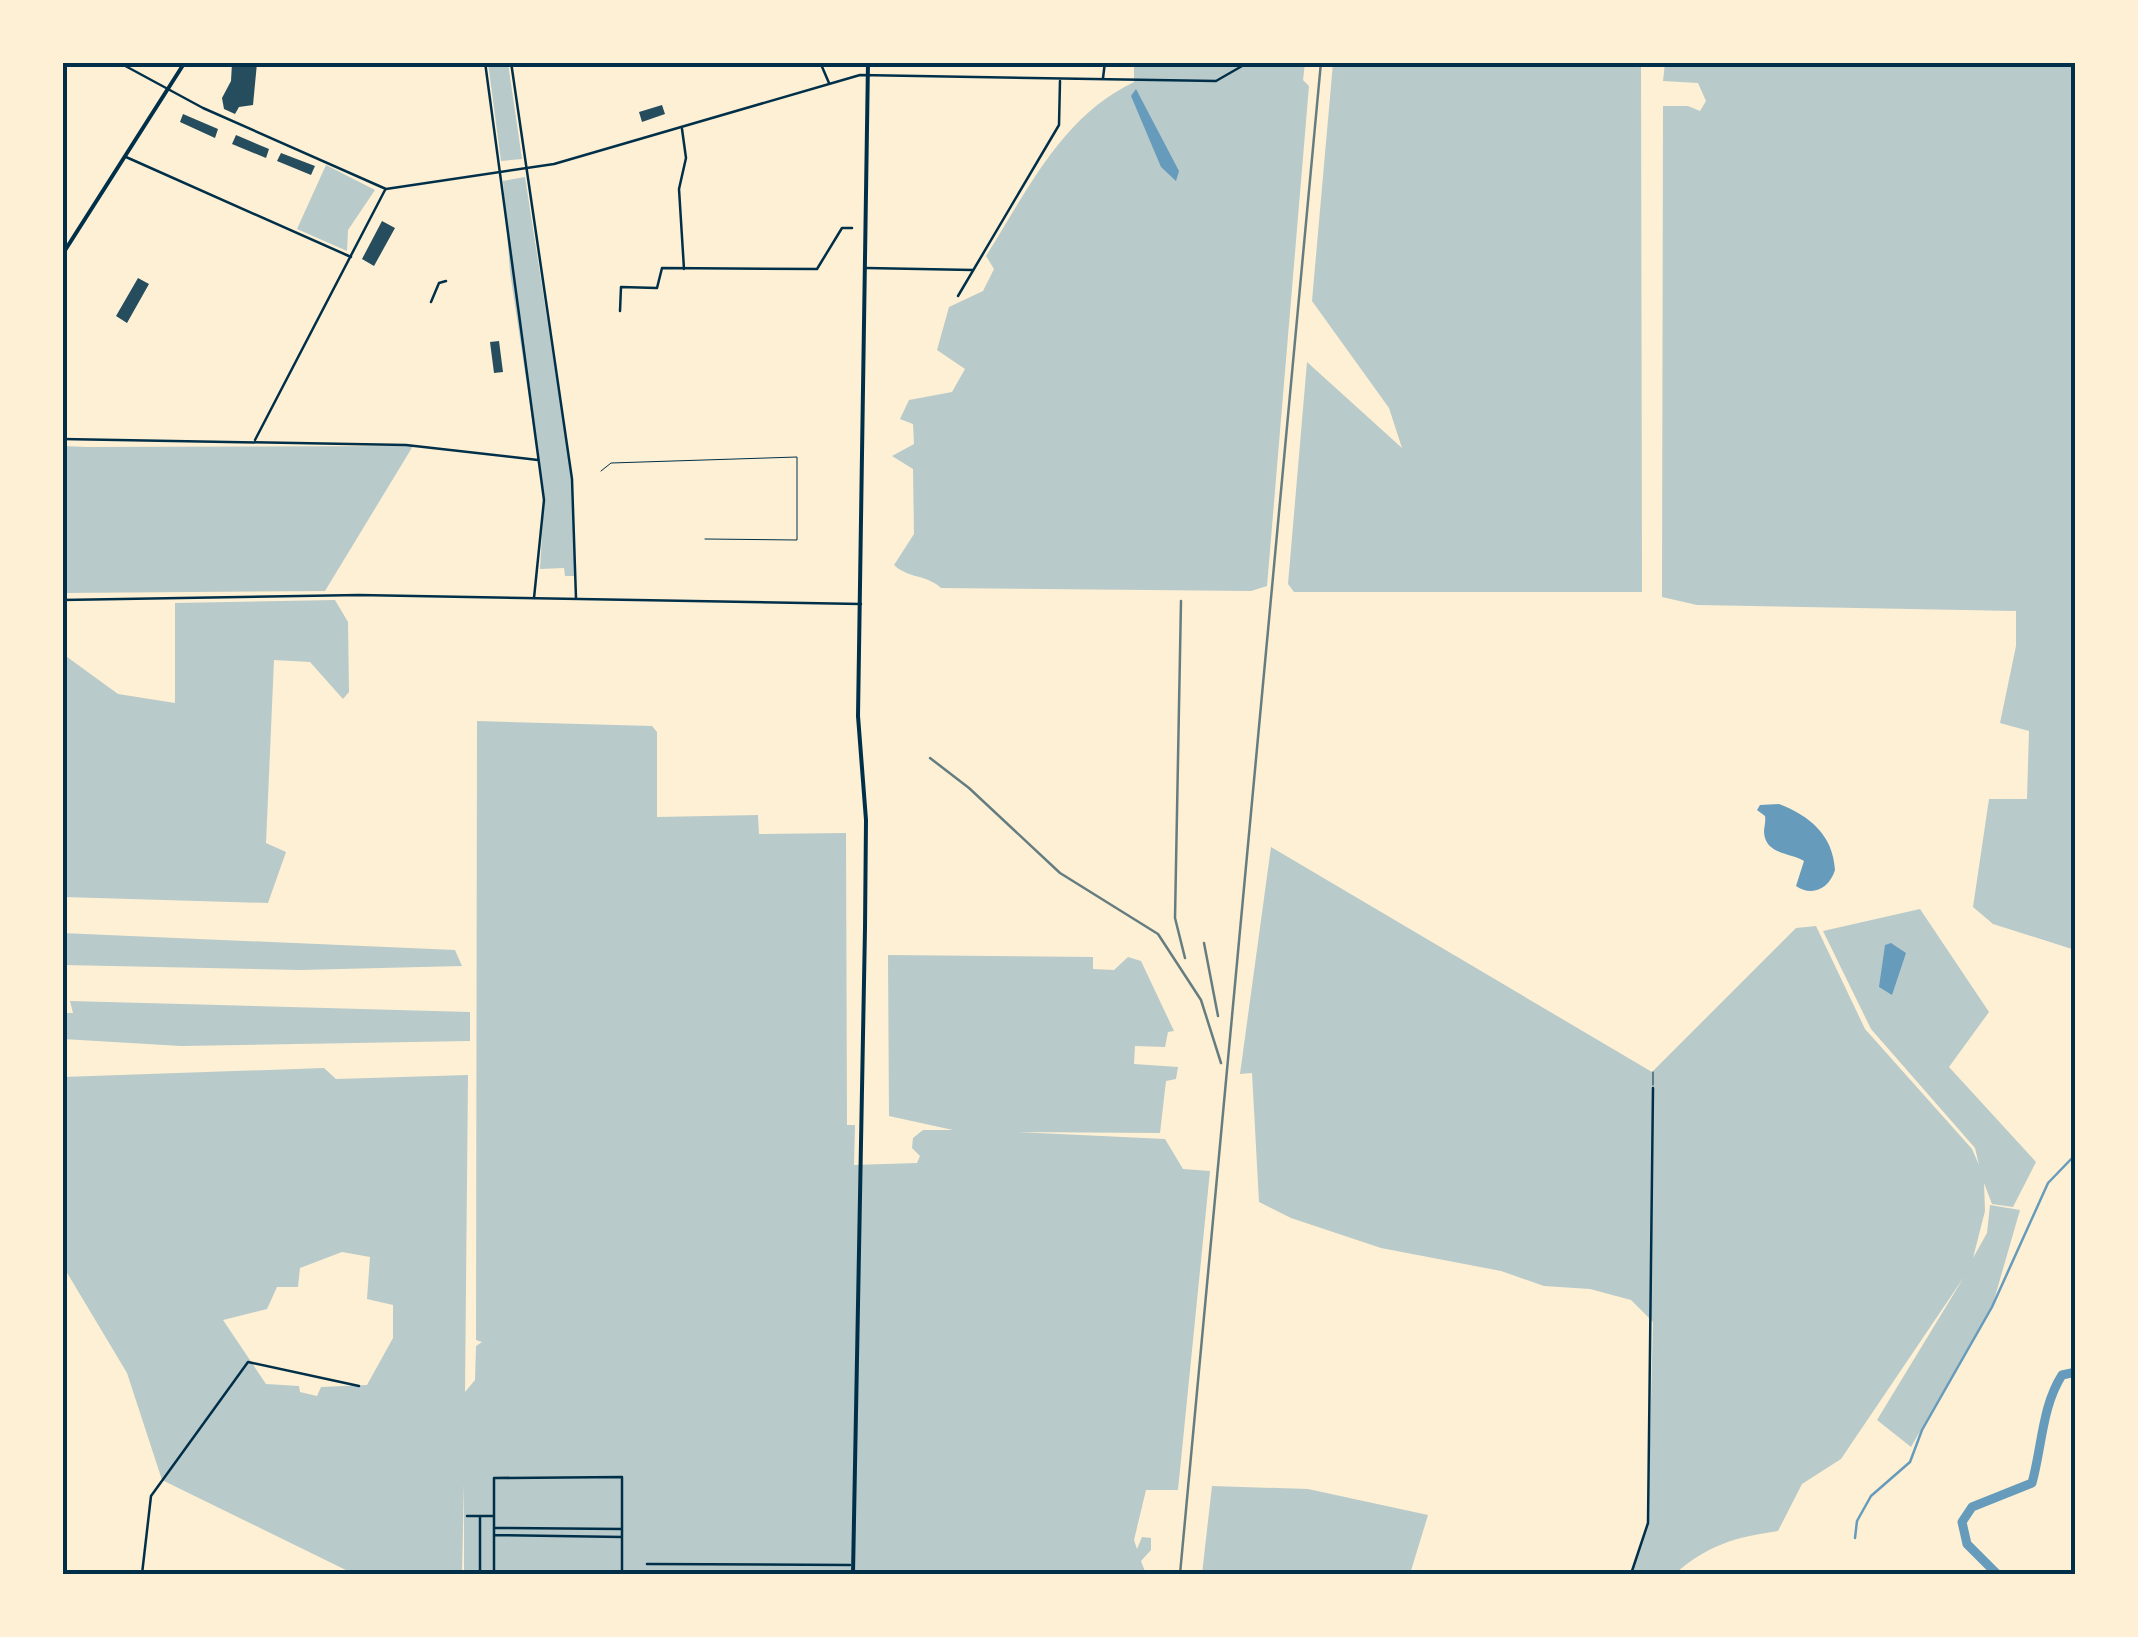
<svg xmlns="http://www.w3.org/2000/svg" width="2138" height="1637" viewBox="0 0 2138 1637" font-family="'Work Sans',sans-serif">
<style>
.green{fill:#b9caca;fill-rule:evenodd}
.water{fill:#669bbc}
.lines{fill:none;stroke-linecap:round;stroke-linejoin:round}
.stream{stroke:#669bbc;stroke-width:2.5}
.river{stroke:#669bbc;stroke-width:9}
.building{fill:#264d5e}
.service{stroke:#003049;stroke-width:1}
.minor{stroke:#003049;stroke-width:2.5}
.tertiary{stroke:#003049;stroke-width:2.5}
.secondary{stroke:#003049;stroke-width:4}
.rail{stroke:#657d81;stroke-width:2.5}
.neatline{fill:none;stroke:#003049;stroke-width:4}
</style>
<rect width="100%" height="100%" fill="#fdf0d5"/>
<!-- green -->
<path class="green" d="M 488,63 L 508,63 L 522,159 L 501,161 Z
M 1134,63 L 1305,63 L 1303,80 L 1309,86 L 1267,586 L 1251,591 L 941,588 C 926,574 909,579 894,565 L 914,534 L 913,469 L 892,456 L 914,444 L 913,424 L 900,419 L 909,400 L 952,392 L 965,369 L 937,350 L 949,307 L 983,291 L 994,269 L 986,256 C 1028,190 1061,117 1134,82 Z
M 1333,63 L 1641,63 L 1642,592 L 1294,592 L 1288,584 L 1307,362 L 1402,448 L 1389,408 L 1312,301 Z
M 1665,63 L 2075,63 L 2075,950 L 1993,924 L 1973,907 L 1989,799 L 2027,799 L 2029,731 L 2000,723 L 2016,646 L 2016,611 L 1697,605 L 1662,597 L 1663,106 L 1688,106 L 1700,111 L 1706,101 L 1698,83 L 1663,81 Z
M 326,165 L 375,190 L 348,230 L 347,251 L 297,229 Z
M 525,177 L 572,479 L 575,576 L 565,576 L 564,568 L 540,569 L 544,499 L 510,272 L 503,181 Z
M 63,446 L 87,447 L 413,446 L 325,591 L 63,593 Z
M 335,600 L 348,622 L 349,692 L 343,699 L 310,662 L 274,660 L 266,843 L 286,852 L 268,903 L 63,897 L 63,654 L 118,694 L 175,703 L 175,603 Z
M 477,721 L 652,726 L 657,732 L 657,817 L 758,815 L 759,834 L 846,833 L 847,1125 L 855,1125 L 854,1165 L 917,1163 L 920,1156 L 912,1148 L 913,1138 L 923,1130 L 953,1130 L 889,1116 L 888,955 L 1093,957 L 1093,969 L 1114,970 L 1128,957 L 1141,961 L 1174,1031 L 1168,1032 L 1165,1047 L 1135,1046 L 1134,1064 L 1178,1067 L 1176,1079 L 1166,1081 L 1160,1133 L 1017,1132 L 1165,1139 L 1183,1169 L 1210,1171 L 1178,1490 L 1146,1490 L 1134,1540 L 1137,1549 L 1142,1537 L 1151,1538 L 1151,1550 L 1141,1561 L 1146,1574 L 464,1574 L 464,1483 L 462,1574 L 354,1574 L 162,1480 L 127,1373 L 63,1266 L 63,1077 L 324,1068 L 336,1079 L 468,1075 L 465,1392 L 475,1380 L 476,1346 L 482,1342 L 476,1340 ZM 342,1252 L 370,1257 L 367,1299 L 393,1305 L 393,1338 L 367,1385 L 321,1387 L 317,1396 L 300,1392 L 299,1386 L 266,1384 L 223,1320 L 267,1309 L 277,1287 L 298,1287 L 300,1268 Z
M 1271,847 L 1652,1072 L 1796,928 L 1816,926 L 1865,1029 L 1972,1149 L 1979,1165 L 1975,1148 L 1871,1029 L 1823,931 L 1920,909 L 1989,1012 L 1949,1067 L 2036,1162 L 2013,1207 L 1992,1204 L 1984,1183 L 1985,1211 L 1973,1258 L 1987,1233 L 1990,1205 L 2020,1210 L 1992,1307 L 1911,1447 L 1877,1420 L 1964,1277 L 1841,1459 L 1802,1484 L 1778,1531 C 1736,1537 1707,1545 1675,1574 L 1631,1574 L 1648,1523 L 1653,1322 L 1631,1300 L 1590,1289 L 1544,1286 L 1501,1271 L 1381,1248 L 1291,1218 L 1259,1202 L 1252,1073 L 1240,1074 Z
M 62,933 L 455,950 L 462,966 L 300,970 L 63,965 Z
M 70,1001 L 470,1012 L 470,1041 L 181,1046 L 63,1039 L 63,1013 L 73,1013 Z
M 1212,1486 L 1308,1489 L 1428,1515 L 1410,1574 L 1202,1574 Z"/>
<!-- water -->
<path class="water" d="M 1136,89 L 1179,171 L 1176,181 L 1161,167 L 1131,96 Z
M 1779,804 C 1810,816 1833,835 1835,870 C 1829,889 1812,897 1796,886 L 1804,861 C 1792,853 1765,855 1764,832 C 1764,827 1766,822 1765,816 L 1757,810 L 1760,805 Z
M 1891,943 L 1906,953 L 1892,995 L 1879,987 L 1885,945 Z"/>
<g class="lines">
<!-- stream -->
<path class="stream" d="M 1855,1538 L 1857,1521 L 1871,1496 L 1910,1462 L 1922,1430 L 1992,1307 L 2048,1183 L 2076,1154"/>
<!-- river -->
<path class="river" d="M 1997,1574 L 1967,1544 L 1962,1522 L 1972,1507 L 2032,1483 C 2042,1447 2042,1406 2062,1375 L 2076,1372"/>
</g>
<!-- building -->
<path class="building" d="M 232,63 L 257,63 L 253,105 L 239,107 L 235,114 L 224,109 L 222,98 L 231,81 Z
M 662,105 L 665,114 L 642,122 L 639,112 Z
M 183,114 L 218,129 L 215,138 L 180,122 Z
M 236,135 L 269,149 L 266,158 L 232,144 Z
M 281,153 L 315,166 L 311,175 L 277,161 Z
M 382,221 L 395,228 L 374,266 L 362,259 Z
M 138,278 L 149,284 L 127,323 L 116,316 Z
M 499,341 L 503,372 L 494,373 L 490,342 Z"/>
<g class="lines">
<!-- service -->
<path class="service" d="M 922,62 L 955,63
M 601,471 L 611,463 L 797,457 L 797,540 L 705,539
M 1653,1072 L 1653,1085"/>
<!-- minor -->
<path class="minor" d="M 485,62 L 544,500 L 534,598
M 511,62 L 572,479 L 576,598
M 820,62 L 829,83
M 682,129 L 686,158 L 679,189 L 684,269
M 126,157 L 351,257
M 866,268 L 973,270
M 958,296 L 1059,125 L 1060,81
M 431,302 L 439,283 L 446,281
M 620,311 L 621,287 L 657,288 L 662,268 L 817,269 L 842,228 L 852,228
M 62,439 L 406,445 L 538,460
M 255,440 L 385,190
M 467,1516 L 492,1516
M 480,1516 L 480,1574
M 495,1528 L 622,1529
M 495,1535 L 622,1537
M 647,1564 L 850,1565
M 142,1574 L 151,1496 L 248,1362 L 359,1386
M 494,1574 L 494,1478 L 622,1477 L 622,1574
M 1631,1574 L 1648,1523 L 1653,1088"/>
<!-- tertiary -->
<path class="tertiary" d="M 118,62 L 203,108 L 386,189 L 554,164 L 860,75 L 1216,81 L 1249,62
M 1103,78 L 1105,62
M 62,600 L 359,595 L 861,604"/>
<!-- secondary -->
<path class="secondary" d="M 62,255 L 185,62
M 853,1574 L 865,928 L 866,820 L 858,716 L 868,62"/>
<!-- rail -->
<path class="rail" d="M 1181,601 L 1175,918 L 1185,958
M 930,758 L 969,788 L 1060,873 L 1158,934 L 1201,1000 L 1221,1063
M 1204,943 L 1218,1016
M 1180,1574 L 1321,62"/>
</g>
<!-- border -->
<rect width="2138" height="1637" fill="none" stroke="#fdf0d5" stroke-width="130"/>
<rect x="65" y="65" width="2008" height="1507" class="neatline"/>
</svg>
